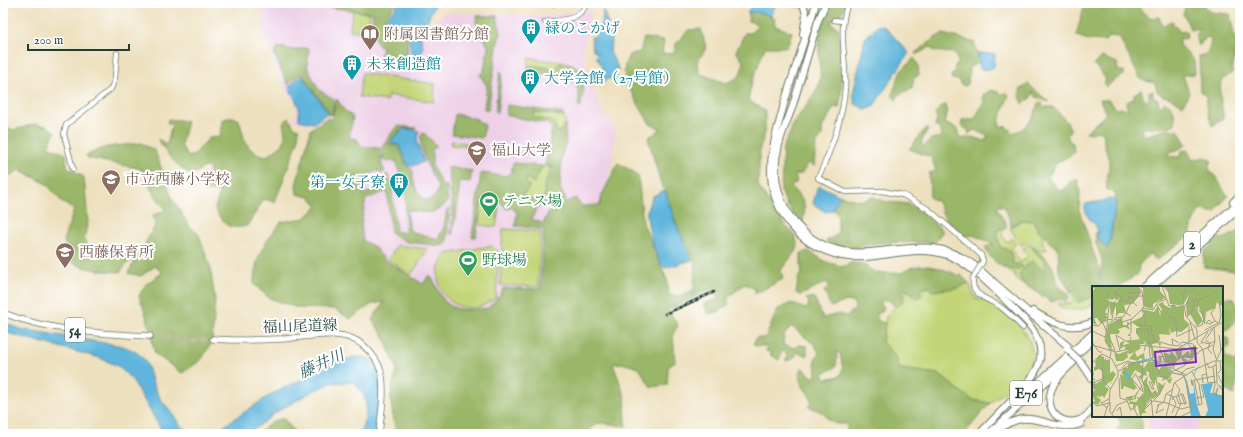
<svg xmlns="http://www.w3.org/2000/svg" width="1243" height="437" viewBox="0 0 1243 437" font-family="'IM FELL English','Noto Serif JP',serif">
<style>
.built{fill:#eed0e7}
.green{fill:#c3d578;stroke:#718956}
.forest{fill:#9ab668;stroke:#5c7a4e;fill-rule:evenodd}
.water{fill:#5fb5dc;stroke:#3f7988}
.lines{fill:none;stroke-linecap:round;stroke-linejoin:round}
.minor-tunnel{stroke:#c4bfa2;stroke-width:4.5;stroke-dasharray:4.5 2;stroke-linecap:butt}
.major-tunnel{stroke:#c4bfa2;stroke-width:5.5;stroke-dasharray:5.5 3;stroke-linecap:butt}
.minor-casing{stroke:#677664;stroke-width:6}
.major-casing{stroke:#677664;stroke-width:7}
.highway-casing{stroke:#677664;stroke-width:8}
.minor{stroke:#fff;stroke-width:4.5}
.major{stroke:#fff;stroke-width:5.5}
.highway{stroke:#fff;stroke-width:6}
.rail-casing{stroke:#1f3d34;stroke-width:2.5}
.rail{stroke:#fff;stroke-width:1;stroke-dasharray:3;stroke-linecap:butt}
.minor-bridge-casing{stroke:#677664;stroke-width:6;stroke-linecap:butt}
.highway-bridge-casing{stroke:#677664;stroke-width:8;stroke-linecap:butt}
.minor-bridge{stroke:#fff;stroke-width:4.5}
.highway-bridge{stroke:#fff;stroke-width:6}
.labels{text-anchor:middle;stroke-width:4;stroke-linejoin:round;paint-order:stroke}
.shield{fill:#fff;stroke:#627771;stroke-width:1}
.shield-label{font-size:14px;font-weight:bold;fill:#1f3d34}
.culture-label{font-size:15px;fill:#0d838f;stroke:#fff;text-anchor:start}
.education-label{font-size:15px;fill:#785e54;stroke:#fff;text-anchor:start}
.leisure-label{font-size:15px;fill:#27864d;stroke:#fff;text-anchor:start}
.street-label{font-size:15px;fill:#1f3d34;stroke:#fff}
.water-label{font-size:16px;font-style:italic;fill:#326166;stroke:#fff}
.inset-river{fill:none;stroke:#5fb5dc;stroke-width:2}
.inset-road{fill:none;stroke:#9b9f87;stroke-width:1}
.view{fill:#7b2cbf;fill-opacity:0.15;stroke:#7b2cbf;stroke-width:2}
.inset-edge{fill:none;stroke:#1f3d34;stroke-width:2}
</style>
<rect width="100%" height="100%" fill="#fff"/>
<filter id="ink" filterUnits="userSpaceOnUse"><feTurbulence type="fractalNoise" baseFrequency=".025" numOctaves="2"/><feDisplacementMap in="SourceGraphic" scale="8" xChannelSelector="R" yChannelSelector="G"/><feConvolveMatrix kernelMatrix="1 2 1 2 8 2 1 2 1" color-interpolation-filters="sRGB"/></filter>
<filter id="wash" filterUnits="userSpaceOnUse"><feTurbulence type="fractalNoise" baseFrequency=".012" numOctaves="4" result="noise"/><feDisplacementMap in="SourceGraphic" scale="16" xChannelSelector="R" yChannelSelector="G"/><feGaussianBlur stdDeviation="0.9" result="paint"/><feColorMatrix in="noise" values="0 0 0 0 0 0 0 0 0 0 0 0 0 0 0 0 0 1.4 0 .05"/><feComposite in="paint" operator="in"/></filter>
<g filter="url(#wash)">
<rect width="100%" height="100%" fill="#ede0be"/>
<!-- built -->
<path class="built" d="M 263,3 L 332,3 L 376,9 L 399,35 L 416,41 L 431,27 L 444,12 L 549,16 L 579,10 L 592,11 L 582,53 L 602,113 L 617,132 L 603,209 L 544,293 L 488,310 L 465,313 L 446,306 L 361,245 L 344,117 L 326,117 L 315,125 L 293,121 L 297,108 L 294,100 L 288,95 L 263,34 Z
M 1148,416 L 1203,416 L 1194,434 L 1149,434 Z"/>
<!-- green -->
<path class="green" d="M 353,11 L 370,13 L 368,32 L 350,30 Z
M 529,58 L 564,62 L 558,65 L 556,70 L 528,65 Z
M 362,73 L 435,84 L 434,102 L 388,95 L 387,101 L 359,97 Z
M 534,112 L 564,116 L 566,124 L 559,132 L 556,132 L 556,126 L 533,117 Z
M 452,141 L 482,146 L 482,148 L 451,145 Z
M 543,166 L 552,168 L 544,186 L 545,195 L 539,200 L 527,199 L 523,195 L 530,186 L 526,182 L 527,178 L 533,183 Z
M 481,204 L 499,207 L 496,227 L 479,225 Z
M 1022,220 L 1033,221 L 1037,229 L 1046,236 L 1042,240 L 1047,250 L 1039,250 L 1029,243 L 1022,245 L 1019,243 L 1010,228 Z
M 1006,228 L 1002,232 L 1003,238 L 1009,242 L 1012,238 L 1016,244 L 1012,248 L 1016,252 L 1014,255 L 1021,262 L 1028,256 L 1022,249 L 1030,245 L 1033,247 L 1033,249 L 1044,261 L 1044,272 L 1032,260 L 1019,274 L 1022,283 L 1016,279 L 1014,273 L 1002,267 L 1016,270 L 1011,260 L 1010,250 L 1000,247 L 997,230 Z
M 503,229 L 541,231 L 538,287 L 500,285 Z
M 397,245 L 428,249 L 411,275 L 388,260 Z
M 491,246 L 499,252 L 496,297 C 462,328 420,287 446,254 Z
M 969,283 L 975,298 C 982,300 990,301 997,306 C 1014,317 1041,344 1030,365 C 1022,381 1004,392 990,403 L 972,400 L 938,374 L 900,369 L 895,356 L 882,342 L 886,317 L 909,290 Z
M 1070,291 L 1074,292 L 1077,302 L 1093,297 L 1093,305 C 1081,311 1070,313 1058,305 L 1059,303 L 1070,304 L 1073,301 Z"/>
<!-- forest -->
<path class="forest" d="M 329,3 L 394,3 L 394,6 L 385,17 L 384,23 L 401,26 L 407,37 L 408,59 L 396,60 L 394,63 L 380,60 L 382,47 L 380,47 L 371,33 L 373,13 L 327,7 Z
M 829,3 L 846,3 L 840,16 L 835,17 L 831,23 L 838,28 C 842,56 844,80 839,108 L 834,107 L 822,128 L 822,136 L 816,144 L 814,166 L 809,163 L 801,174 L 795,175 L 797,182 L 791,187 C 807,204 806,204 802,226 L 787,205 L 781,191 L 783,147 L 791,131 L 791,127 C 799,114 815,97 819,84 C 822,74 819,64 819,53 C 818,36 822,19 829,3 Z
M 1085,3 L 1136,3 C 1142,12 1147,20 1159,17 L 1162,26 L 1171,21 L 1180,32 L 1186,31 L 1187,38 L 1179,39 L 1181,47 L 1194,60 L 1195,74 L 1183,75 L 1189,93 L 1183,105 L 1169,97 L 1162,96 L 1157,91 L 1155,83 L 1141,80 L 1119,37 L 1109,36 L 1105,41 L 1089,40 L 1076,36 Z
M 1180,3 L 1203,3 L 1210,12 L 1230,14 L 1235,41 L 1240,42 L 1240,47 L 1235,49 L 1232,73 C 1211,84 1224,102 1223,119 L 1212,126 L 1206,105 L 1207,98 L 1200,91 L 1199,56 L 1206,54 L 1210,47 L 1211,38 L 1206,37 L 1199,46 L 1196,36 L 1199,28 L 1191,30 L 1183,14 L 1186,4 Z
M 749,12 C 758,12 766,13 774,18 L 775,26 L 792,32 L 787,47 L 765,47 L 752,82 L 748,100 L 765,111 L 765,133 L 760,147 L 758,186 L 767,200 L 774,207 L 783,223 L 795,235 L 798,248 L 781,270 L 783,279 L 755,294 L 755,289 L 745,284 L 728,297 L 728,305 L 719,311 L 708,314 L 704,304 L 718,299 L 713,288 L 668,310 L 678,325 L 673,334 L 675,362 L 668,367 L 667,385 L 651,387 L 639,368 L 622,363 L 613,364 L 625,397 L 626,426 L 599,423 L 590,429 L 591,434 L 396,434 L 390,397 L 397,369 L 383,335 L 372,320 L 384,302 L 372,304 L 350,319 L 335,309 L 298,308 L 269,298 L 254,284 C 254,258 265,242 281,222 L 305,218 L 318,206 L 310,197 L 297,194 L 296,185 L 311,129 L 327,118 L 331,120 L 337,99 L 344,110 L 353,117 L 349,138 L 357,139 L 361,146 L 380,148 L 382,166 L 385,171 L 382,174 L 377,171 L 370,174 L 360,183 L 364,194 L 387,186 L 385,177 L 387,174 L 393,185 L 392,190 L 396,231 L 405,233 L 406,191 L 400,181 L 397,162 L 383,160 L 382,147 L 396,127 L 398,126 L 416,128 L 416,129 L 403,128 L 388,143 L 389,144 L 398,146 L 407,165 L 413,171 C 411,182 417,192 424,200 C 433,201 435,196 439,189 C 433,175 416,148 422,133 L 424,133 L 436,145 L 436,148 L 432,148 L 432,166 L 443,187 L 447,185 L 448,202 C 432,217 426,212 407,210 L 410,231 L 438,239 L 444,227 L 447,210 L 450,208 L 447,242 L 442,246 L 407,242 L 391,233 L 387,191 L 366,199 L 361,224 L 363,241 L 373,246 L 386,261 L 423,284 L 429,275 C 435,281 436,287 440,294 C 451,314 468,310 488,308 L 500,295 L 503,288 L 540,289 L 544,229 L 515,226 L 517,213 L 513,208 L 506,209 L 502,203 L 481,200 L 476,237 L 472,237 L 481,173 L 505,176 L 511,173 L 513,163 L 543,166 L 533,183 L 527,178 L 526,182 L 530,186 L 523,195 L 527,199 L 539,200 L 545,195 L 544,186 L 552,167 L 545,165 L 552,128 L 548,124 L 506,115 L 507,105 L 562,113 L 564,116 L 534,112 L 533,117 L 552,121 L 556,126 L 556,132 L 559,132 L 565,124 L 566,144 L 562,153 L 560,188 L 567,202 L 575,198 L 582,206 L 600,205 L 602,195 L 618,163 L 638,175 L 643,223 L 667,280 L 669,295 L 680,296 L 694,291 L 695,260 L 692,260 L 675,221 L 665,190 L 662,187 L 648,138 L 661,129 L 650,124 L 627,85 L 624,73 L 625,64 L 629,55 L 640,52 L 644,38 L 664,41 L 662,54 L 674,53 L 676,44 L 688,30 L 701,29 L 706,48 L 697,63 L 700,74 L 726,83 L 739,77 L 744,63 L 736,51 L 745,33 L 751,33 L 758,24 L 748,21 ZM 546,202 L 552,205 L 543,224 L 532,219 L 536,209 Z
M 477,16 L 497,16 L 501,34 L 498,41 L 488,110 L 486,111 L 484,108 L 487,86 L 480,75 L 484,70 L 488,46 L 476,22 Z
M 943,34 L 974,42 L 979,63 L 969,67 L 968,84 L 965,86 L 960,84 L 959,80 L 952,79 L 951,75 L 954,74 L 955,66 L 958,65 L 958,61 L 954,53 L 934,51 L 930,47 L 916,55 L 915,53 L 938,36 Z
M 278,47 L 295,50 L 304,48 L 309,49 L 307,67 L 319,90 L 335,100 L 332,114 L 327,115 L 329,112 L 301,73 L 288,85 L 274,54 Z
M 1102,57 L 1117,63 L 1118,71 L 1124,71 L 1124,75 L 1114,80 L 1107,87 L 1104,84 L 1106,79 L 1094,64 Z
M 914,58 L 918,65 L 919,75 L 914,78 L 912,88 L 898,95 L 896,100 L 892,95 L 901,71 Z
M 564,62 C 589,65 584,89 581,106 L 578,106 C 580,92 578,86 569,77 L 534,73 L 527,69 L 528,65 L 556,69 L 558,65 Z
M 500,72 L 502,72 L 497,113 L 495,111 Z
M 1028,84 L 1049,102 L 1036,97 L 1033,92 L 1030,99 L 1023,104 L 1019,94 L 1021,89 Z
M 991,90 L 998,92 L 1002,95 L 1006,92 L 1009,95 L 999,121 L 1000,126 L 1007,127 L 1013,133 C 1028,129 1035,116 1038,103 L 1042,102 L 1043,107 L 1053,107 L 1067,122 L 1071,131 L 1067,135 L 1070,142 L 1073,143 L 1074,153 L 1055,164 L 1048,178 L 1059,190 L 1062,191 L 1070,182 L 1077,179 L 1080,193 L 1079,210 L 1100,271 L 1098,287 L 1093,287 L 1093,297 L 1077,302 L 1074,292 L 1070,291 L 1059,272 L 1058,248 L 1049,242 L 1046,236 L 1043,236 L 1033,221 L 1022,220 L 1010,226 L 1011,223 L 1004,206 L 998,206 L 997,209 L 1006,223 L 1006,228 L 997,230 L 1000,247 L 1010,250 L 1013,264 L 1020,264 L 1023,267 L 1016,270 C 1001,267 991,262 985,247 L 994,245 L 974,235 L 965,236 L 945,219 L 938,202 L 930,198 L 929,173 L 936,171 L 931,157 L 909,149 L 926,128 L 928,128 L 921,143 L 924,147 L 931,139 L 941,137 L 939,127 L 935,127 L 937,120 L 935,113 L 945,104 L 947,114 L 944,123 L 958,129 L 961,139 L 972,137 L 985,141 L 988,136 L 974,130 L 968,134 L 969,131 L 961,125 L 962,120 L 974,120 L 984,102 L 983,95 Z
M 1141,90 L 1145,102 L 1149,99 L 1149,91 L 1153,91 L 1153,97 L 1158,99 L 1159,106 L 1163,106 L 1164,102 C 1174,104 1175,115 1175,124 L 1168,127 L 1142,128 L 1143,136 L 1165,130 L 1178,130 L 1186,144 C 1180,151 1171,150 1165,156 L 1179,157 L 1182,151 L 1187,150 L 1193,160 L 1205,157 L 1212,161 L 1208,166 L 1211,173 C 1220,178 1220,189 1228,195 L 1215,212 L 1208,212 L 1204,210 L 1199,211 L 1193,222 L 1190,235 L 1157,260 L 1149,254 L 1139,265 L 1138,274 L 1118,287 L 1100,287 L 1102,260 L 1096,243 L 1095,232 L 1097,232 L 1098,239 L 1110,242 L 1116,204 L 1115,192 L 1107,190 C 1105,180 1110,172 1109,162 C 1108,152 1102,146 1104,134 L 1097,131 L 1092,133 L 1086,132 L 1106,114 L 1100,100 L 1109,100 L 1116,109 L 1122,108 L 1128,110 L 1126,103 L 1134,98 L 1134,94 Z
M 455,114 L 477,119 L 478,121 L 485,125 L 482,138 L 452,134 Z
M 233,117 L 239,120 C 245,139 244,152 267,156 C 284,144 288,145 283,123 L 289,118 L 294,127 L 299,129 L 298,141 L 275,202 L 264,199 L 247,226 C 228,230 224,225 215,209 L 220,191 L 205,191 L 210,168 L 205,167 L 192,175 C 176,166 167,155 158,139 L 167,145 L 172,125 L 167,123 L 168,119 L 187,121 L 181,145 L 188,157 L 194,155 L 209,138 L 220,137 L 223,119 Z
M 35,124 L 47,126 L 55,132 L 48,146 L 66,154 L 67,167 L 84,177 L 88,223 L 84,238 L 89,252 L 112,258 L 134,255 L 120,272 C 103,271 83,270 68,260 L 64,238 L 74,210 L 61,201 L 47,184 L 20,170 L 3,179 L 3,127 L 14,130 Z
M 141,143 L 155,151 L 172,198 L 188,224 L 199,235 L 210,266 L 215,300 L 212,342 L 201,360 L 182,373 L 155,354 L 147,318 L 139,296 L 146,284 L 162,273 L 155,266 L 141,276 L 128,273 L 155,226 L 153,215 L 166,210 L 153,193 L 141,169 L 88,158 L 86,155 L 107,147 Z
M 448,167 L 472,171 L 470,182 L 460,181 L 457,210 L 452,235 L 451,234 L 453,211 Z
M 841,196 L 861,201 L 873,197 L 886,202 L 909,204 L 923,213 L 943,231 L 935,242 L 876,243 L 857,248 L 844,248 L 826,241 L 838,234 L 838,217 L 833,205 Z
M 1239,231 L 1240,265 L 1236,271 L 1204,267 L 1204,252 L 1218,239 L 1226,238 Z
M 1033,247 L 1043,255 L 1053,267 L 1058,285 L 1067,293 L 1069,299 L 1067,301 L 1058,299 L 1052,302 L 1022,283 L 1019,274 L 1032,260 L 1044,271 L 1044,261 L 1033,249 Z
M 809,251 L 824,261 L 842,267 L 851,263 L 862,264 L 876,273 L 902,273 C 917,260 942,267 959,276 L 961,275 L 969,283 L 957,288 L 932,291 L 929,286 L 920,290 L 922,296 L 917,298 L 908,290 L 903,291 L 903,302 L 895,307 L 889,300 L 882,300 L 881,304 L 884,307 L 882,312 L 876,314 L 878,321 L 885,323 L 882,342 L 895,356 L 900,369 L 938,374 L 972,400 L 990,403 L 964,434 L 847,434 L 847,424 L 836,424 L 828,419 L 824,413 L 808,406 L 812,404 C 810,389 794,385 801,367 L 813,377 L 816,377 L 815,359 L 819,353 L 815,345 L 791,326 L 784,336 L 783,345 L 795,348 L 798,345 L 807,346 L 807,356 L 798,352 L 793,359 L 786,361 L 787,355 L 784,351 L 781,352 L 779,360 L 770,355 L 772,353 L 766,351 L 767,346 L 756,346 L 753,344 L 756,338 L 765,338 L 778,309 L 791,303 L 805,309 L 808,307 L 809,302 L 806,299 L 814,297 L 823,318 L 839,314 L 847,316 L 855,309 L 854,303 L 847,301 L 831,307 L 824,291 L 829,288 L 828,282 C 817,285 811,292 800,295 L 796,293 L 799,276 L 802,274 L 801,266 L 801,253 ZM 837,352 L 840,353 L 843,369 L 840,376 L 825,379 L 823,373 C 839,367 836,367 837,352 Z
M 1222,298 L 1233,298 L 1236,302 L 1236,309 L 1240,310 L 1240,316 L 1238,316 L 1232,325 L 1222,335 Z
M 1222,335 L 1229,339 L 1230,346 L 1224,350 L 1226,357 L 1240,364 L 1234,395 L 1222,388 Z
M 1116,416 L 1139,416 L 1142,420 L 1142,434 L 1117,434 L 1116,431 L 1121,423 Z
M 280,419 L 284,419 L 296,434 L 258,434 L 272,422 Z"/>
<!-- water -->
<path class="water" d="M 395,3 L 436,3 L 420,35 L 423,47 L 422,53 L 415,56 L 411,54 L 409,38 L 402,24 L 389,23 L 386,18 L 397,6 Z
M 754,3 L 775,3 L 776,6 L 770,16 L 762,13 L 747,12 Z
M 603,10 L 609,26 L 611,40 L 610,52 L 618,68 L 616,76 L 601,82 C 605,74 602,64 596,57 L 598,54 L 593,50 L 591,37 L 595,37 L 602,21 Z
M 878,25 L 884,26 L 909,53 L 873,107 L 866,110 L 855,104 L 853,94 L 865,38 Z
M 978,53 L 995,54 L 994,67 L 987,70 L 980,69 Z
M 301,75 L 328,112 L 314,123 L 299,120 L 299,107 L 289,87 Z
M 404,129 L 419,131 L 417,141 L 424,162 L 411,166 L 408,165 L 399,145 L 390,144 L 394,137 Z
M 820,186 L 841,196 L 834,205 L 834,210 L 826,212 L 813,204 L 817,188 Z
M 665,190 L 675,221 L 692,260 L 665,268 C 656,262 646,223 647,211 C 648,206 650,201 653,196 Z
M 1113,199 L 1116,204 L 1108,249 L 1098,239 L 1096,225 C 1089,220 1084,213 1085,204 Z
M 3,322 L 21,329 L 123,346 C 156,358 144,371 159,396 C 162,402 167,406 171,411 C 178,422 179,426 191,434 L 168,434 L 161,429 L 132,380 L 118,366 L 100,358 L 3,332 Z
M 357,357 C 361,357 367,357 370,359 C 389,372 377,414 376,434 L 361,434 C 366,411 372,400 353,382 L 331,383 L 311,392 L 278,411 L 248,434 L 212,434 L 270,395 L 329,366 L 346,359 Z"/>
</g>
<g filter="url(#ink)">
<g class="lines">
<!-- minor-tunnel -->
<path class="minor-tunnel" d="M 796,5 L 834,20"/>
<!-- major-tunnel -->
<path class="major-tunnel" d="M 150,336 L 213,339"/>
<!-- minor casing -->
<g class="minor-casing">
<path id="minor" d="M 790,3 L 796,5
M 848,3 C 837,32 847,57 845,88 C 843,119 831,150 818,178 L 845,192 L 882,191 L 903,195 L 928,209 L 981,255 L 983,261
M 834,20 L 842,21
M 545,22 C 561,20 580,21 587,3
M 73,169 L 64,134 L 66,125 L 111,89 L 115,78 L 117,53
M 973,278 C 970,297 991,299 1002,308 C 1010,314 1016,321 1023,328"/>
</g>
<!-- major casing -->
<g class="major-casing">
<path id="major" d="M 3,313 C 49,331 101,334 150,336
M 213,339 C 235,341 258,340 281,339 C 311,338 347,324 370,352 C 375,358 381,368 382,376 C 385,395 381,415 379,434"/>
</g>
<!-- highway casing -->
<g class="highway-casing">
<path id="highway" d="M 513,3 L 552,3
M 803,3 L 806,15 L 803,34
M 816,3 C 805,42 790,79 780,119 C 775,137 770,156 771,175 C 772,196 781,215 795,230 C 807,243 824,252 842,256 C 877,262 913,243 947,255 C 975,265 1006,302 1028,323 C 1053,355 1037,375 1012,400 C 1001,411 990,423 979,434
M 826,3 L 818,21 C 810,49 801,77 793,105 C 789,118 782,131 779,145 C 770,177 779,210 805,233 C 823,248 846,254 870,252 C 912,249 936,238 974,265 L 1069,347
M 1233,202 L 1240,195
M 1144,287 L 1240,201
M 1152,287 L 1240,208
M 1033,311 C 1052,323 1071,332 1093,322
M 1076,360 C 1067,369 1055,378 1051,391 C 1042,420 1079,434 1093,407
M 1081,362 L 1093,380
M 1013,405 L 1093,333
M 997,431 C 1033,402 1050,435 1081,424
M 988,434 L 1093,340"/>
</g>
<!-- minor -->
<use href="#minor" class="minor"/>
<!-- major -->
<use href="#major" class="major"/>
<!-- highway -->
<use href="#highway" class="highway"/>
<!-- rail casing -->
<g class="rail-casing">
<path id="rail" d="M 665,314 L 714,292"/>
</g>
<!-- rail -->
<use href="#rail" class="rail"/>
<!-- minor-bridge casing -->
<g class="minor-bridge-casing">
<path id="minor-bridge" d="M 973,278 L 983,261"/>
</g>
<!-- highway-bridge casing -->
<g class="highway-bridge-casing">
<path id="highway-bridge" d="M 1067,349 L 1081,362"/>
</g>
<!-- minor-bridge -->
<use href="#minor-bridge" class="minor-bridge"/>
<!-- highway-bridge -->
<use href="#highway-bridge" class="highway-bridge"/>
</g>
</g>
<!-- icons -->
<defs>
<g id="building-pin" transform="scale(1)"><path d="M0 17L-7.5 6A9.5 9.5 0 1 1 7.5 6Z" fill="#0f9aa8" stroke="#fff"/><path d="M-4-6H4V6H1V3H-1V6H-4ZM-2.5-4.3h1.7v1.8h-1.7ZM.8-4.3h1.7v1.8H.8ZM-2.5-1h1.7V.8h-1.7ZM.8-1h1.7V.8H.8Z" fill="#fff"/></g>
<g id="library-pin" transform="scale(1)"><path d="M0 17L-7.5 6A9.5 9.5 0 1 1 7.5 6Z" fill="#8d6e63" stroke="#fff"/><path d="M-6-4Q-3-5.5-.7-3.5V5Q-3 3-6 4ZM6-4Q3-5.5 .7-3.5V5Q3 3 6 4Z" fill="#fff"/></g>
<g id="university-pin" transform="scale(1)"><path d="M0 17L-7.5 6A9.5 9.5 0 1 1 7.5 6Z" fill="#8d6e63" stroke="#fff"/><path d="M0-5L7-2L0 1L-7-2ZM-4 1L0 2.5L4 1V4Q0 6-4 4Z" fill="#fff"/></g>
<g id="school-pin" transform="scale(1)"><path d="M0 17L-7.5 6A9.5 9.5 0 1 1 7.5 6Z" fill="#8d6e63" stroke="#fff"/><path d="M0-5L7-2L0 1L-7-2ZM-4 1L0 2.5L4 1V4Q0 6-4 4Z" fill="#fff"/></g>
<g id="stadium-pin" transform="scale(1)"><path d="M0 17L-7.5 6A9.5 9.5 0 1 1 7.5 6Z" fill="#2e9e5b" stroke="#fff"/><path d="M0-5a6.5 5 0 1 0 0 10a6.5 5 0 1 0 0-10ZM-3.5-1.8h7v3.6h-7Z" fill="#fff"/></g>
</defs>
<g fill-rule="evenodd">
<use href="#building-pin" x="531" y="28"/>
<use href="#library-pin" x="370" y="34"/>
<use href="#building-pin" x="352" y="64"/>
<use href="#building-pin" x="530" y="78"/>
<use href="#university-pin" x="477" y="150"/>
<use href="#school-pin" x="111" y="179"/>
<use href="#building-pin" x="399" y="182"/>
<use href="#stadium-pin" x="489" y="201"/>
<use href="#school-pin" x="65" y="252"/>
<use href="#stadium-pin" x="468" y="260"/>
</g>
<g class="labels">
<!-- shield labels -->
<g class="shield">
<rect x="1184" y="232" width="16" height="24" rx="3"/>
<rect x="65" y="318" width="20" height="24" rx="3"/>
<rect x="1010" y="381" width="32" height="24" rx="3"/>
</g>
<g class="shield-label">
<text x="1192" y="249">2</text>
<text x="75" y="335">54</text>
<text x="1026" y="398">E76</text>
</g>
<!-- culture labels -->
<g class="culture-label">
<text x="545" y="33">緑のこかげ</text>
<text x="366" y="69">未来創造館</text>
<text x="544" y="83">大学会館（27号館）</text>
<text x="385" y="187" text-anchor="end">第一女子寮</text>
</g>
<!-- education labels -->
<g class="education-label">
<text x="384" y="39">附属図書館分館</text>
<text x="491" y="155">福山大学</text>
<text x="125" y="184">市立西藤小学校</text>
<text x="79" y="257">西藤保育所</text>
</g>
<!-- leisure labels -->
<g class="leisure-label">
<text x="503" y="206">テニス場</text>
<text x="482" y="265">野球場</text>
</g>
<!-- street labels -->
<g class="street-label">
<text transform="translate(300 326) rotate(-2)" y="5">福山尾道線</text>
</g>
<!-- water labels -->
<g class="water-label">
<text transform="translate(321 363) rotate(-24)" y="6">藤井川</text>
</g>
</g>
<!-- overview -->
<g transform="translate(1092 286)">
<rect width="131" height="131" fill="#ede0be"/>
<path d="M 0,0 L 68,0 L 68,5 L 74,12 L 70,13 L 72,19 L 78,22 L 81,18 L 85,21 L 89,19 L 92,21 L 92,33 L 98,39 L 89,46 L 84,45 L 79,47 L 77,40 L 78,49 L 67,48 L 68,54 L 65,56 L 69,57 L 68,61 L 66,57 L 60,58 L 63,70 L 68,74 L 66,70 L 72,70 L 72,66 L 78,69 L 79,65 L 86,73 L 83,65 L 89,64 L 89,70 L 90,62 L 96,57 L 90,63 L 89,71 L 96,65 L 99,69 L 98,62 L 101,62 L 101,58 L 106,62 L 106,63 L 102,65 L 103,68 L 100,72 L 91,71 L 96,75 L 93,79 L 89,72 L 84,76 L 82,82 L 72,74 L 73,71 L 69,71 L 70,77 L 64,71 L 60,73 L 59,62 L 51,54 L 53,58 L 47,58 L 49,62 L 43,66 L 45,71 L 52,67 L 53,75 L 48,72 L 46,75 L 37,73 L 43,65 L 39,68 L 35,67 L 36,71 L 31,75 L 24,75 L 22,66 L 27,68 L 37,64 L 33,63 L 33,60 L 28,63 L 28,57 L 31,55 L 34,56 L 32,56 L 31,59 L 32,59 L 38,57 L 34,56 L 36,55 L 48,53 L 44,47 L 44,42 L 48,42 L 39,36 L 50,31 L 52,26 L 50,27 L 49,23 L 62,26 L 66,20 L 68,30 L 70,23 L 66,18 L 71,16 L 68,14 L 61,18 L 61,23 L 56,22 L 52,20 L 51,2 L 47,1 L 49,7 L 45,12 L 40,18 L 32,19 L 34,27 L 27,27 L 24,31 L 24,20 L 19,30 L 17,15 L 25,17 L 28,11 L 24,15 L 23,12 L 20,14 L 15,12 L 17,19 L 13,26 L 16,29 L 13,29 L 16,31 L 12,34 L 16,34 L 9,38 L 5,32 L 2,32 L 5,39 L 0,37 L 0,5 L 3,3 ZM 71,0 L 131,0 L 131,18 L 129,20 L 125,16 L 123,22 L 114,26 L 113,37 L 106,19 L 104,22 L 111,35 L 105,40 L 98,28 L 95,30 L 94,17 L 101,4 L 91,18 L 78,18 L 76,6 ZM 30,31 L 31,39 L 35,39 L 35,36 L 39,37 L 38,41 L 38,38 L 36,39 L 38,44 L 33,41 L 26,43 L 28,46 L 26,48 L 18,48 L 20,64 L 13,56 L 16,39 ZM 7,69 L 12,71 L 12,75 L 18,73 L 18,87 L 21,85 L 24,88 L 20,95 L 18,95 L 20,98 L 17,96 L 13,100 L 17,103 L 12,112 L 10,109 L 9,111 L 4,110 L 9,114 L 6,119 L 0,116 L 3,115 L 0,108 L 4,104 L 0,101 L 0,94 L 1,96 L 3,94 L 0,94 L 0,85 L 2,87 L 1,92 L 3,93 L 2,99 L 10,94 L 10,85 L 7,83 L 2,85 L 2,81 L 4,80 L 3,76 ZM 57,75 L 64,77 L 67,84 L 73,78 L 80,88 L 76,93 L 80,93 L 78,98 L 74,93 L 70,95 L 71,92 L 65,89 L 62,100 L 57,90 L 57,86 L 54,85 L 55,90 L 52,89 L 50,93 L 47,91 L 51,96 L 56,90 L 55,97 L 60,107 L 63,104 L 67,108 L 66,96 L 72,100 L 68,108 L 64,111 L 61,113 L 59,110 L 58,114 L 54,116 L 54,119 L 58,115 L 52,124 L 55,127 L 51,127 L 48,131 L 46,120 L 42,119 L 44,120 L 43,124 L 41,122 L 41,118 L 36,118 L 38,116 L 34,112 L 39,110 L 42,113 L 45,105 L 44,113 L 37,115 L 44,116 L 52,106 L 51,97 L 46,91 L 50,88 L 43,84 L 39,91 L 46,104 L 44,102 L 42,104 L 32,100 L 31,103 L 29,103 L 28,88 L 31,90 L 29,84 L 31,86 L 31,82 L 36,82 L 36,78 L 46,76 L 52,82 Z" fill="#9ab668"/>
<path d="M 59,72 L 62,75 L 68,77 L 71,79 L 76,76 L 80,86 L 89,88 L 92,89 L 95,95 L 98,108 L 102,107 L 101,89 L 110,74 L 101,91 L 105,119 L 109,131 L 99,131 L 93,92 L 91,89 L 79,86 L 76,77 L 71,80 L 61,76 L 59,73 L 55,75 L 49,77 L 35,78 ZM 121,97 L 118,107 L 123,107 L 126,99 L 124,108 L 131,110 L 131,131 L 113,131 L 116,124 L 110,98 Z" fill="#5fb5dc"/>
<path class="inset-river" d="M 31,85 L 36,89 L 37,95"/>
<path class="inset-road" d="M 30,0 L 25,5 L 24,9 L 29,10 L 29,16 L 36,15 L 37,10 L 43,14 L 41,16 L 45,20M 70,0 L 77,20 L 89,18 L 93,21M 36,7 L 49,6M 65,19 L 71,30M 92,19 L 91,9 L 96,0M 92,20 L 94,30 L 105,44 L 105,56 L 111,64 L 116,97M 93,21 L 102,0M 50,22 L 61,24 L 66,16 L 75,13M 34,27 L 37,20 L 47,10 L 52,10 L 52,14M 51,28 L 53,29 L 53,39M 76,31 L 80,31 L 84,37 L 85,51M 95,31 L 100,25 L 103,12 L 106,15M 22,32 L 31,31 L 34,27 L 39,30M 20,33 L 23,15M 39,33 L 39,47 L 36,49 L 39,50M 10,35 L 23,64 L 16,64M 123,35 L 119,27 L 124,21M 98,36 L 103,54M 131,36 L 131,52M 120,37 L 117,34 L 114,37 L 118,38 L 123,35 L 127,37M 127,37 L 129,29 L 127,16M 15,38 L 17,20 L 15,5M 113,38 L 110,27 L 105,23 L 106,15 L 114,9 L 115,11 L 118,10 L 128,0M 0,39 L 6,40 L 14,33 L 21,34M 45,39 L 60,40 L 59,46 L 63,55M 103,41 L 110,39 L 112,34M 122,41 L 123,55M 113,44 L 126,37M 0,45 L 13,51M 44,47 L 48,43 L 54,44 L 55,42 L 56,42 L 58,71 L 61,74M 127,49 L 129,64M 86,50 L 101,43M 114,53 L 121,43M 113,54 L 118,57 L 116,63 L 120,68M 0,56 L 7,66 L 10,66M 59,56 L 65,55 L 78,59 L 86,60 L 90,56 L 101,58M 97,56 L 97,41M 109,56 L 116,46M 96,58 L 105,68M 109,58 L 110,56 L 117,58 L 123,55 L 121,63 L 125,75M 0,59 L 24,66 L 37,63M 46,59 L 85,63 L 131,36M 81,59 L 80,53 L 87,57M 89,59 L 89,70 L 100,72M 68,63 L 73,76M 28,65 L 24,49 L 34,55 L 38,55 L 39,51M 52,65 L 54,58 L 59,58M 14,72 L 10,79 L 11,95 L 19,103M 18,72 L 19,65 L 13,54 L 15,39 L 23,33 L 30,36 L 40,33 L 52,21 L 50,5 L 45,0M 125,73 L 131,60M 124,75 L 125,96M 51,76 L 50,94 L 52,99 L 56,100 L 59,111M 71,76 L 76,76 L 78,81 L 94,89M 0,77 L 10,68 L 20,73 L 26,85 L 26,90 L 18,104 L 17,119M 46,77 L 60,74 L 69,76M 115,77 L 117,82 L 124,79M 74,78 L 80,87 L 91,89 L 94,96 L 100,125 L 88,131M 24,80 L 36,75 L 41,77M 30,82 L 35,77 L 48,76M 26,85 L 43,77M 79,86 L 92,80 L 108,65 L 121,59M 44,87 L 40,93 L 51,106 L 50,101M 89,88 L 94,83 L 103,81M 125,88 L 129,84 L 128,76M 126,89 L 131,99 L 128,101M 65,90 L 80,92M 27,92 L 28,112 L 34,114M 102,93 L 107,119M 100,94 L 101,99 L 100,99 L 99,94 ZM 103,94 L 123,90M 57,96 L 59,96 L 62,103 L 60,103 ZM 111,97 L 110,89 L 115,88M 116,97 L 124,96 L 131,105M 126,102 L 124,109 L 131,110M 0,106 L 2,106 L 3,96 L 10,93M 89,107 L 93,119M 121,107 L 123,99 L 121,81M 67,108 L 64,93 L 70,80M 75,108 L 82,111 L 91,108 L 94,117M 84,110 L 87,118 L 95,117M 59,111 L 61,131M 45,112 L 50,112 L 54,117 L 60,114M 104,112 L 112,111 L 109,98M 80,114 L 81,111 L 84,118 L 80,127M 62,115 L 75,117M 0,116 L 5,120 L 17,117M 18,116 L 18,126 L 22,131M 75,117 L 89,123 L 110,118 L 107,98 L 100,86M 67,118 L 64,127 L 72,123M 65,120 L 72,116 L 74,108 L 81,103M 15,122 L 9,117 L 17,113M 38,122 L 43,124 L 46,131M 25,125 L 28,121 L 30,131M 39,125 L 34,112 L 43,110 L 50,100 L 44,89M 50,126 L 67,109 L 73,97M 20,128 L 25,119 L 35,115M 12,131 L 16,119M 74,131 L 82,97 L 102,84 L 122,75 L 131,75M 83,131 L 89,117 L 86,108 L 88,104 L 83,97"/>
<path class="view" d="M 103,62 L 104,76 L 64,80 L 63,66 Z"/>
<rect width="131" height="131" class="inset-edge"/>
</g>
<!-- margin -->
<rect width="1243" height="437" fill="none" stroke="#fff" stroke-width="16"/>
<!-- scale -->
<path d="M28 44v6h101v-6" fill="none" stroke="#1f3d34" stroke-width="2"/>
<text x="34" y="44" font-size="12" fill="#1f3d34" stroke="#ffffff" stroke-width="3" paint-order="stroke">200 m</text>
</svg>
